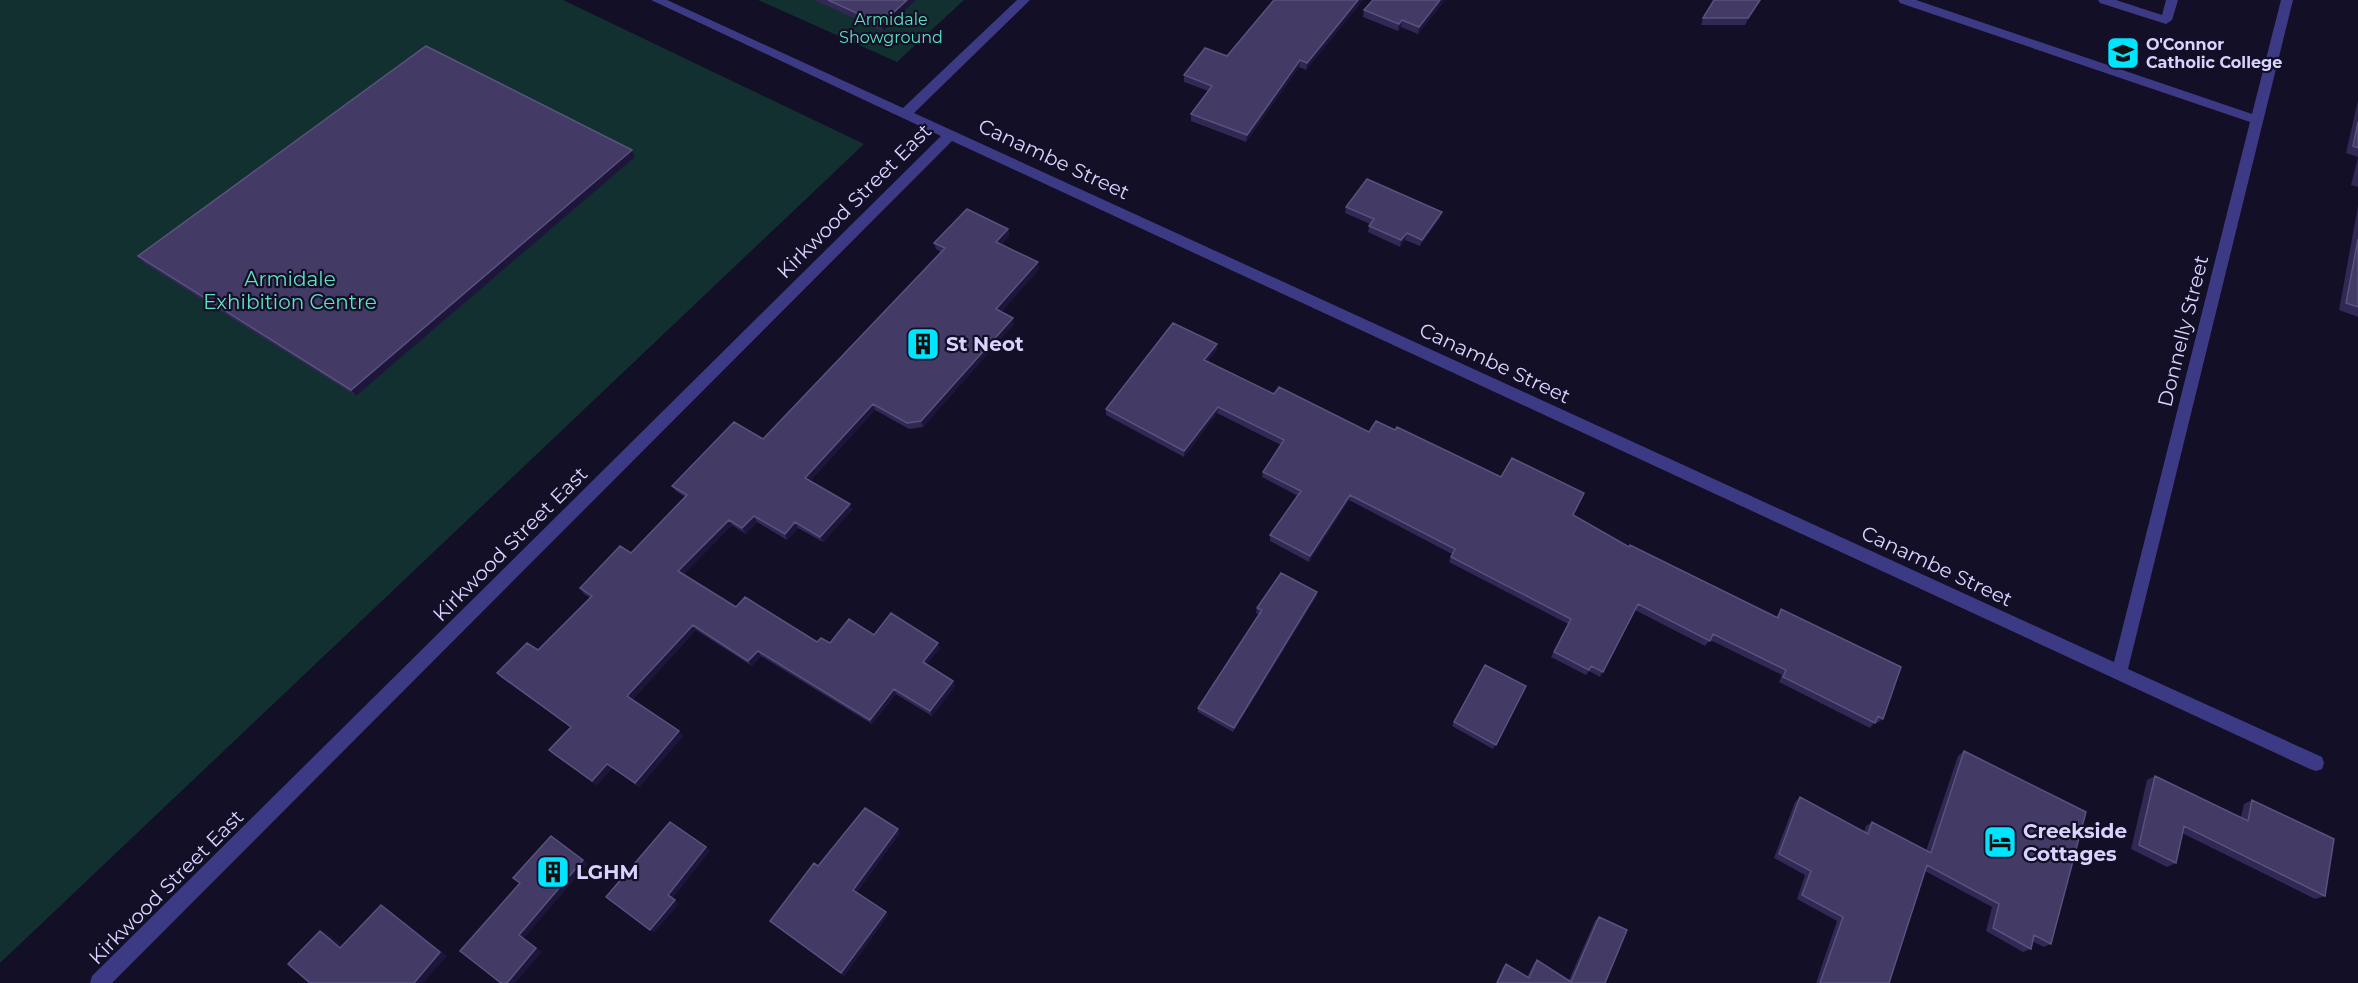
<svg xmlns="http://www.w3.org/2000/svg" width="2358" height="983" viewBox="0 0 2358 983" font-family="Montserrat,sans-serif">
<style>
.green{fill:#12302f}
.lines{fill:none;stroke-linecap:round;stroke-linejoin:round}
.minor{fill:#3d3a85;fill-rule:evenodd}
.wall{fill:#312854}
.shaded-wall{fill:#1d163a}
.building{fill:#433a66;stroke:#5a527e;stroke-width:1.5}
.labels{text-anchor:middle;stroke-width:4.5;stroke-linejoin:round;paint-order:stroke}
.far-park-label{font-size:16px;fill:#5fe0c0;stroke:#130f26}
.far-poi-label{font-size:16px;font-weight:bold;fill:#d9d4ff;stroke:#130f26;text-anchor:start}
.street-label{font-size:20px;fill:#d9d4ff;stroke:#130f26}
.park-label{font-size:20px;fill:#5fe0c0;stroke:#130f26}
.poi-label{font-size:20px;font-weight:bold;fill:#d9d4ff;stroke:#130f26;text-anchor:start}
</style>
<rect width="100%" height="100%" fill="#130f26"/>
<!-- green -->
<path class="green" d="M 0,0 L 563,0 L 864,144 L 0,963 Z
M 758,0 L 964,0 L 897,62 Z"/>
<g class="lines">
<!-- minor -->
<path class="minor" d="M 651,0 L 667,0 L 903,108 L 1017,0 L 1030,0 L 914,113 L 2114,662 L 2250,122 L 1900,3 L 1898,0 L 1916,0 L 2252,114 L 2281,0 L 2293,0 L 2128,669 L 2322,757 L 2324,763 L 2322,769 L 2316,771 L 2310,769 L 952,141 L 112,983 L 90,983 L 92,976 L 941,136 Z
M 2098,0 L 2116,0 L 2162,15 L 2166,0 L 2178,0 L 2172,20 L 2166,24 L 2100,3 Z"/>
</g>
<!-- wall -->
<path class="wall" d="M 814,0 L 916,0 L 883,31 Z
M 1363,0 L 1306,70 L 1299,67 L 1246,142 L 1191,121 L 1191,114 L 1208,91 L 1184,82 L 1184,75 L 1227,56 Z
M 1373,0 L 1445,0 L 1418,34 L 1401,27 L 1398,31 L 1363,17 L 1364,10 Z
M 1714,0 L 1761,0 L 1745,25 L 1701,25 L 1703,18 Z
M 2358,100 L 2358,187 L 2351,185 L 2358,157 L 2346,153 Z
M 635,157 L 356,396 L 144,263 L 138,256 Z
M 2358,206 L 2358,317 L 2339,310 Z
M 1346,207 L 1440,218 L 1420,246 L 1405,240 L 1400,247 L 1368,232 L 1370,224 L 1345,213 Z
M 1008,229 L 1009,236 L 1001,245 L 1039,269 L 1001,312 L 1014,324 L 923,427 L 909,429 L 875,410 L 810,481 L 850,504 L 852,510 L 823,542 L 798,528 L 787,540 L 757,522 L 746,534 L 732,525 L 684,574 L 736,607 L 817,642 L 830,643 L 874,635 L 940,648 L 927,664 L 953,681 L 955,686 L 932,716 L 896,694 L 872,724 L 761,656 L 752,666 L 696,630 L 632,700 L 683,736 L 639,787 L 612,768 L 597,785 L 554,755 L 549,750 L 571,727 L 502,678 L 497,673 L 538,650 L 591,598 L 584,594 L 580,588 L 631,553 L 685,497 L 676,491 L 672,486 L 763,439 L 941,252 L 936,249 L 934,243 Z
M 1217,344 L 1216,351 L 1208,361 L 1274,394 L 1573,515 L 1629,547 L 1776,617 L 1781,609 L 1883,719 L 1877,723 L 1875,722 L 1870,728 L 1779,682 L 1782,675 L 1710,640 L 1705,646 L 1635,610 L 1600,677 L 1589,671 L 1586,675 L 1551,657 L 1568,624 L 1449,562 L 1452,554 L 1349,500 L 1309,562 L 1270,541 L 1270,535 L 1298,496 L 1262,477 L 1263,472 L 1281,445 L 1217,413 L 1184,457 L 1106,415 L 1106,409 Z
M 1317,592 L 1316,597 L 1233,732 L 1198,712 L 1198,708 L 1259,615 L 1256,613 L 1257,608 Z
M 1526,686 L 1493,749 L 1452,726 L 1454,722 Z
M 1964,751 L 2051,944 L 2044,947 L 2032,941 L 2031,949 L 2023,952 L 1986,931 L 1992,907 L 1925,871 L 1889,983 L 1816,983 L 1837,921 L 1797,899 L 1805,875 L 1774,858 L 1795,802 L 1800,797 L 1864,832 L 1866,826 L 1872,822 L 1926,851 L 1958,756 Z
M 2155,776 L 2241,817 L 2244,804 L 2252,800 L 2325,896 L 2315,899 L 2182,833 L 2176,863 L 2167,867 L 2131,849 L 2147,780 Z
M 900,833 L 857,892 L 888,915 L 844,976 L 770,921 L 818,866 Z
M 1599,917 L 1605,983 L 1496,983 L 1503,967 L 1506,964 L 1527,977 L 1534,963 L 1537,960 L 1569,980 L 1595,921 Z"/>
<!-- shaded-wall -->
<path class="shaded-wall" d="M 907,0 L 916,0 L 883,31 L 881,24 Z
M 1358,0 L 1363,0 L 1306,70 L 1307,63 Z
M 1440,0 L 1445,0 L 1418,34 L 1419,27 Z
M 1760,0 L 1761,0 L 1745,25 L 1748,18 Z
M 1402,20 L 1401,27 L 1398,31 L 1399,24 Z
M 1300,60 L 1299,67 L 1246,142 L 1247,135 Z
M 632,150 L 635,157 L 356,396 L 351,390 Z
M 1442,212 L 1440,218 L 1420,246 L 1422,240 Z
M 1008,229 L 1009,236 L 997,249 L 996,242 Z
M 1407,233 L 1405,240 L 1400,247 L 1401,240 Z
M 1038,262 L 1039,269 L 998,316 L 996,309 Z
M 1013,318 L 1014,324 L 923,427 L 921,421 Z
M 1217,344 L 1216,351 L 1204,366 L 1204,360 Z
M 873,404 L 875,410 L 807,484 L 805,478 Z
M 1218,407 L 1217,413 L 1184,457 L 1184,451 Z
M 1350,495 L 1349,500 L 1309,562 L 1310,556 Z
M 850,504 L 852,510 L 823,542 L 820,537 Z
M 754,516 L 757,522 L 746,534 L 742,528 Z
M 729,520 L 732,525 L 682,576 L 678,571 Z
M 795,522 L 798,528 L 787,540 L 785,534 Z
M 1317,592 L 1316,597 L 1233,732 L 1234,728 Z
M 693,625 L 696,630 L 631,701 L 627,696 Z
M 938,643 L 940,648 L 925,667 L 923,662 Z
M 758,651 L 761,656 L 752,666 L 748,661 Z
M 953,681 L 955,686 L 932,716 L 930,711 Z
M 894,689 L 896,694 L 872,724 L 870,720 Z
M 679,731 L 683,736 L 639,787 L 635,783 Z
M 607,764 L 612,768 L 597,785 L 592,781 Z
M 898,829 L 900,833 L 856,893 L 853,890 Z
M 706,847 L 710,851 L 672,899 L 668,895 Z
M 583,860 L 588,864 L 524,938 L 542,952 L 515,983 L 507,983 L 519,935 Z
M 675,900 L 679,904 L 654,933 L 650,930 Z
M 381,905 L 387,908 L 447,956 L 423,983 L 414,983 Z
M 886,912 L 888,915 L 844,976 L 841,973 Z
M 320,931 L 328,934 L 348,951 L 340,948 Z"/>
<!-- building -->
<path class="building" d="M 828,0 L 907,0 L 881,24 Z
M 1274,0 L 1358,0 L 1307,63 L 1300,60 L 1247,135 L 1191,114 L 1212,86 L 1184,75 L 1205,48 L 1227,56 Z
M 1373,0 L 1440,0 L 1419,27 L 1402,20 L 1399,24 L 1364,10 Z
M 1714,0 L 1760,0 L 1748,18 L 1703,18 Z
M 426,46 L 632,150 L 351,390 L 138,256 Z
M 2358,122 L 2358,148 L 2353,146 Z
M 1367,179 L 1442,212 L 1422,240 L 1407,233 L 1401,240 L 1369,226 L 1374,219 L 1346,207 Z
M 967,209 L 1008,229 L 996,242 L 1038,262 L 996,309 L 1013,318 L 921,421 L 907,423 L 873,404 L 805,478 L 850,504 L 820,537 L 795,522 L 785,534 L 754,516 L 742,528 L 729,520 L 678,571 L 736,607 L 745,597 L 817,642 L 821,638 L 830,643 L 849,619 L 874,635 L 891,613 L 938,643 L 923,662 L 953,681 L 930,711 L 894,689 L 870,720 L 758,651 L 748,661 L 693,625 L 627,696 L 679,731 L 635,783 L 607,764 L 592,781 L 549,750 L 571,727 L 497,673 L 527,643 L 538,650 L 592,596 L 580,588 L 620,546 L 631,553 L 687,495 L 672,486 L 734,422 L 763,439 L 945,248 L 934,243 Z
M 2358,239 L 2358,307 L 2346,303 Z
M 1173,323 L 1217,344 L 1204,360 L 1274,394 L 1279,387 L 1369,432 L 1376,421 L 1395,430 L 1397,427 L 1501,477 L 1512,458 L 1584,493 L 1573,515 L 1629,547 L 1630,545 L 1778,618 L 1781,609 L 1901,667 L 1883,719 L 1878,716 L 1875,723 L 1783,677 L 1786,670 L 1713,634 L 1710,641 L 1638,604 L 1603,672 L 1591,666 L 1589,670 L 1554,652 L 1571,619 L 1451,557 L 1455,549 L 1350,495 L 1310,556 L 1270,535 L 1301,491 L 1263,472 L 1284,440 L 1218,407 L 1184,451 L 1106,409 Z
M 1281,573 L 1317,592 L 1234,728 L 1198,708 L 1262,610 L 1257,608 Z
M 1485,665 L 1526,686 L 1496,745 L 1454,722 Z
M 1964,751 L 2086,812 L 2051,944 L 2034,935 L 2031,949 L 1993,928 L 1999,904 L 1927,865 L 1889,983 L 1820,983 L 1843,917 L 1802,895 L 1811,871 L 1779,854 L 1800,797 L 1868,834 L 1872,822 L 1931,853 Z
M 2155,776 L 2248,821 L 2252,800 L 2334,839 L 2325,896 L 2184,826 L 2176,863 L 2139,845 Z
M 865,808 L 898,829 L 853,890 L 886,912 L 841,973 L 770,921 L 814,863 L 818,866 Z
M 670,822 L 706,847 L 668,895 L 675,900 L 650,930 L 606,897 Z
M 551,836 L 583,860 L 519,935 L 536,948 L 507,983 L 501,983 L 460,951 L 520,883 L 513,878 Z
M 381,905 L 440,952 L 414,983 L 310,983 L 288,964 L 320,931 L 340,948 Z
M 1599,917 L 1627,930 L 1605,983 L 1497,983 L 1506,964 L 1529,978 L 1537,960 L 1571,982 Z"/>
<!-- icons -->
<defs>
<g id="school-square" transform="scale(1.725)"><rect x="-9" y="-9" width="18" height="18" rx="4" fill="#00e5ff" stroke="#130f26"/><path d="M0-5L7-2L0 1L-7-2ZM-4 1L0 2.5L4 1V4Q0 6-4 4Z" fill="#111"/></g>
<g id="building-square" transform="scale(1.725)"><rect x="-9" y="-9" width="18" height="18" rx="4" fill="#00e5ff" stroke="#130f26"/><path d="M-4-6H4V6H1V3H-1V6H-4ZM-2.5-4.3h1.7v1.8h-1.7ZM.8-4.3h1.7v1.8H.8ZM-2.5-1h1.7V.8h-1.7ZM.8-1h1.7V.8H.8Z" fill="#111"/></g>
<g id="hotel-square" transform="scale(1.725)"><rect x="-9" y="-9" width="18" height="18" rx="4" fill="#00e5ff" stroke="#130f26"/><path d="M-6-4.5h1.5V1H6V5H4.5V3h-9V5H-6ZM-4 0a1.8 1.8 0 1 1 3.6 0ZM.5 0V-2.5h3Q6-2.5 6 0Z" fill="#111"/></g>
</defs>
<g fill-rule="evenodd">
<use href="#school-square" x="2123" y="53"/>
<use href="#building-square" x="923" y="344"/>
<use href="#hotel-square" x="2000" y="842"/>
<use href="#building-square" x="553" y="872"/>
</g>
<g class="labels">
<!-- far-park labels -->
<g class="far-park-label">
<text x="891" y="25">Armidale<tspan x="891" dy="18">Showground</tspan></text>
</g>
<!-- far-poi labels -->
<g class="far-poi-label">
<text x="2146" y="50">O'Connor<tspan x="2146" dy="18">Catholic College</tspan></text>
</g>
<!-- street labels -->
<g class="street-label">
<text transform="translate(1054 159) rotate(25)" y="7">Canambe Street</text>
<text transform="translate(854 201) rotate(-45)" y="7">Kirkwood Street East</text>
<text transform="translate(2183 331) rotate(-76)" y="7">Donnelly Street</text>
<text transform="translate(1495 363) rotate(25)" y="7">Canambe Street</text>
<text transform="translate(510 544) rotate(-45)" y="7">Kirkwood Street East</text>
<text transform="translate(1937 566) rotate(25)" y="7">Canambe Street</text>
<text transform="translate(166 887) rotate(-45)" y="7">Kirkwood Street East</text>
</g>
<!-- park labels -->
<g class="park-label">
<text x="290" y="286">Armidale<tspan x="290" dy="23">Exhibition Centre</tspan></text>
</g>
<!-- poi labels -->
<g class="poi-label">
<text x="946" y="351">St Neot</text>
<text x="2023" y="838">Creekside<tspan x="2023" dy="23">Cottages</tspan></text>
<text x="576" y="879">LGHM</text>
</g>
</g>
</svg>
